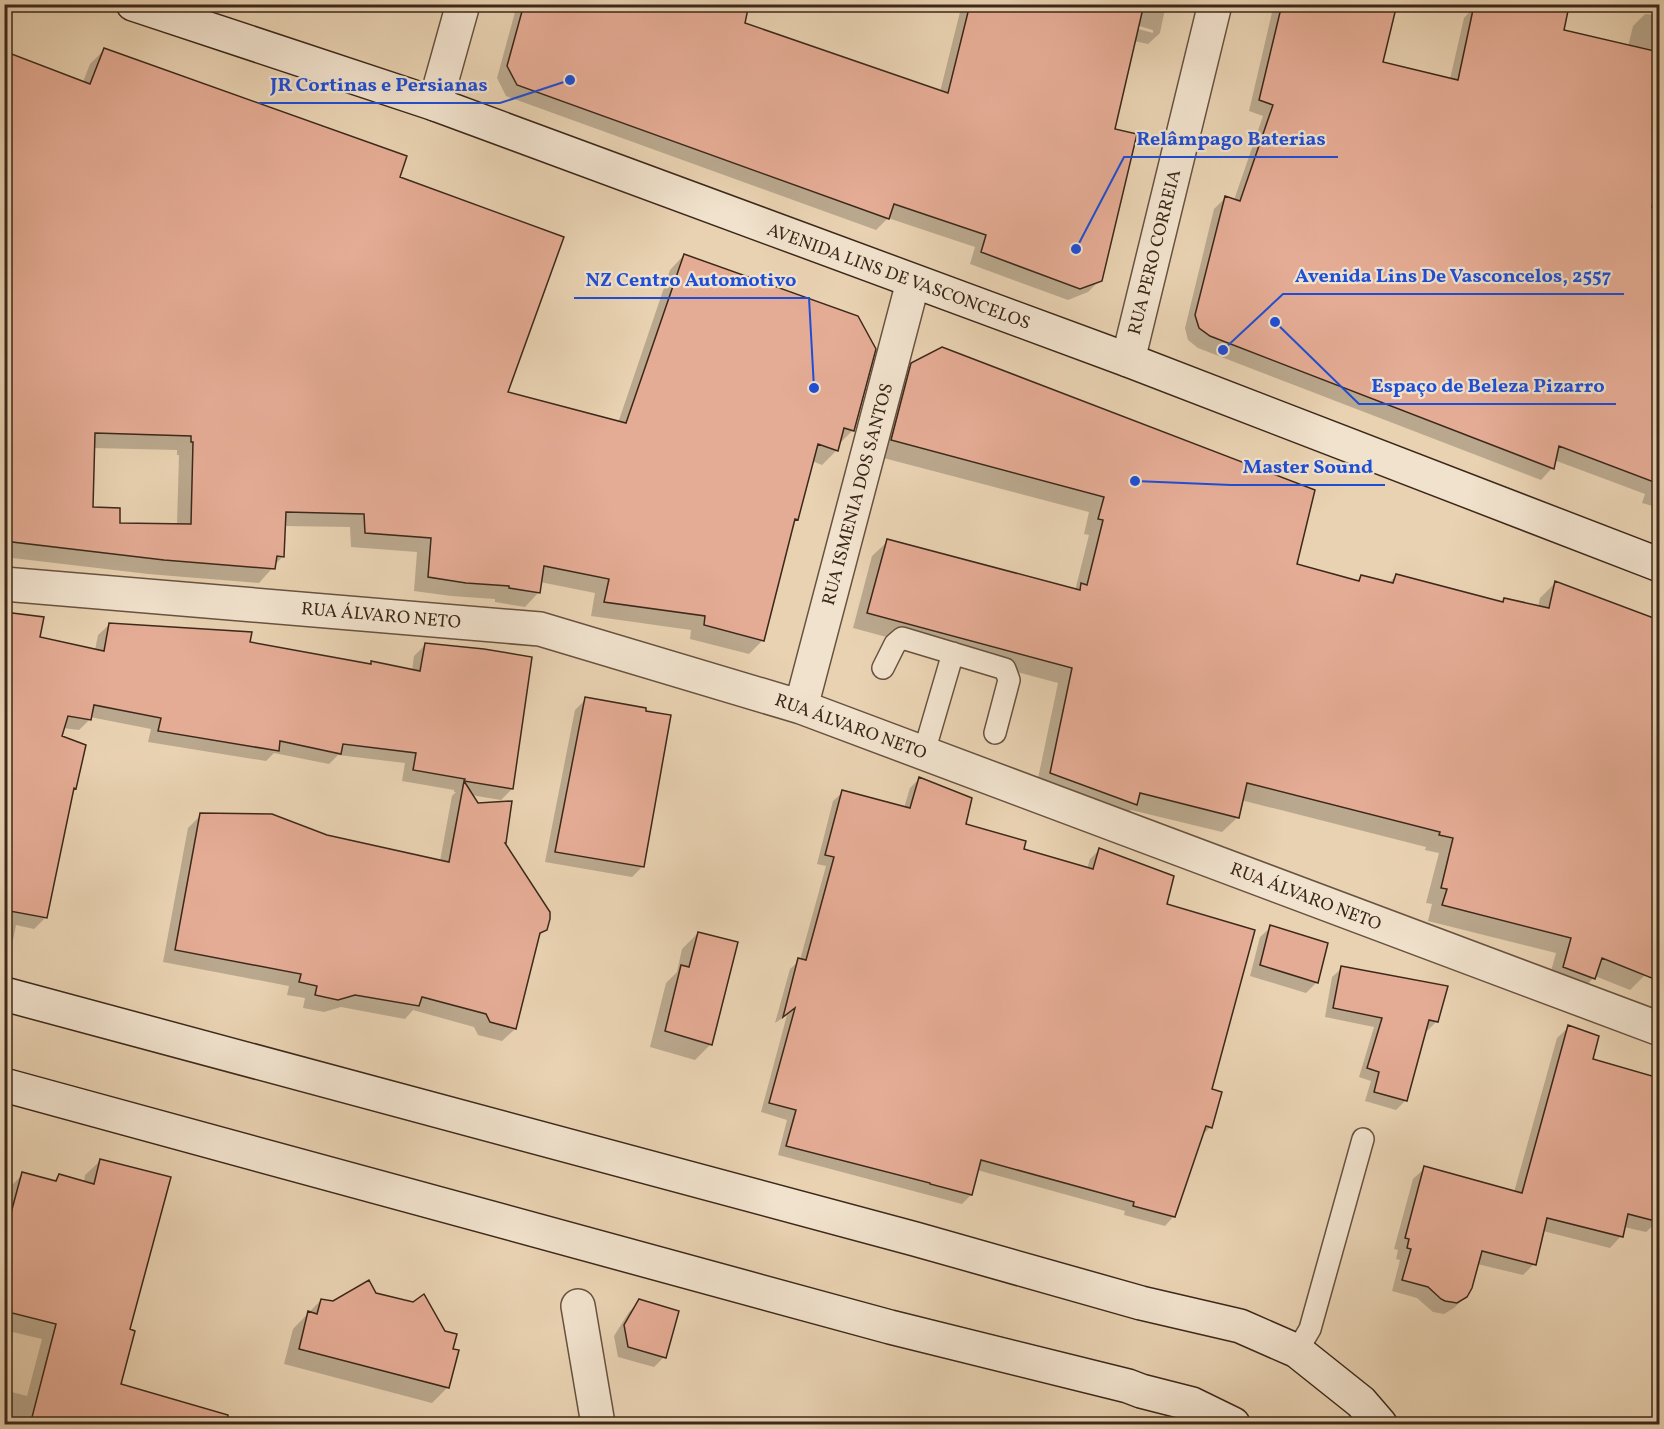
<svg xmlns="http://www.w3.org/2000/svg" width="1664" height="1429" viewBox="0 0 1664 1429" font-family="Vollkorn,serif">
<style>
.shadow{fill:#0003;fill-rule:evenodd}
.building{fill:#e5ac95;stroke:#3c281a;stroke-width:1.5;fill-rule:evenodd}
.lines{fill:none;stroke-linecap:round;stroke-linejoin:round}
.lane-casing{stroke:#675240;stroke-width:24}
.street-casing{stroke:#675240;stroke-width:36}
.secondary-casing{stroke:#3c281a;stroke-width:36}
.lane{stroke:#f1e2cd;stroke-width:21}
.street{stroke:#f1e2cd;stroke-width:33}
.secondary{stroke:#f1e2cd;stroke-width:33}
.labels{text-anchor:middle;stroke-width:4.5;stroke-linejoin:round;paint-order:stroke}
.street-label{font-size:18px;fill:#3c281a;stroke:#f1e2cd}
.leader{fill:none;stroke:#1d4ed8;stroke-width:2}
.callout-dot{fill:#1d4ed8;stroke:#f1e2cd;stroke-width:2}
.callout-label{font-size:20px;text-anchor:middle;font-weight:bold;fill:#1d4ed8;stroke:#f1e2cd;stroke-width:4.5;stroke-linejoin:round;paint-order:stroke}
</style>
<rect width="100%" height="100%" fill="#e9d2b2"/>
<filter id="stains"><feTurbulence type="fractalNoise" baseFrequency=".00333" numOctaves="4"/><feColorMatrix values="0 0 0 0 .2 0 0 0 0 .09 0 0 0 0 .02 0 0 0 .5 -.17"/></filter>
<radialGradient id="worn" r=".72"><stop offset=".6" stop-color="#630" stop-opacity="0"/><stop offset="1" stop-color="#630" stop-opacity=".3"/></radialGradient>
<!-- shadow -->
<path class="shadow" d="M 522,4 L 748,4 L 743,24 L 940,92 L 962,4 L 1166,4 L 1160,33 L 1148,44 L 1134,41 L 1114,130 L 1100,280 L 1088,292 L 1068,300 L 970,264 L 975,247 L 888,218 L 876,230 L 506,96 L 497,78 L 515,12 ZM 1132,24 L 1153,30 L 1153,33 L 1131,27 Z
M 1274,4 L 1392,4 L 1381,63 L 1450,79 L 1464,18 L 1475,6 L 1562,32 L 1628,47 L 1633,26 L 1645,14 L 1660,15 L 1660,508 L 1642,503 L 1645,494 L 1554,460 L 1552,468 L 1541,480 L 1198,348 L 1188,340 L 1185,328 L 1214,209 L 1226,197 L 1234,200 L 1263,116 L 1249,111 Z
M 104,50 L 399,178 L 506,393 L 618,423 L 670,270 L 684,255 L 853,430 L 838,445 L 837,450 L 822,465 L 812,461 L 797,519 L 792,524 L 763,640 L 749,654 L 690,639 L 691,630 L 591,616 L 595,593 L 540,582 L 539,592 L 525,607 L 495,602 L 495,599 L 451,596 L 414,591 L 417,552 L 351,547 L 350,527 L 284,526 L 283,556 L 259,583 L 148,574 L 4,557 L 4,53 L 83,82 L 90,64 ZM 93,448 L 177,450 L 177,455 L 179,455 L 177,525 L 118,525 L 92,509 Z
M 912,364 L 1295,565 L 1356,582 L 1361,577 L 1388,584 L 1396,576 L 1501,603 L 1505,599 L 1538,607 L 1540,598 L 1555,583 L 1660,621 L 1660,937 L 1645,975 L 1630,990 L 1595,976 L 1579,994 L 1548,982 L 1556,953 L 1428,921 L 1432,904 L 1426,903 L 1439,853 L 1425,850 L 1426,847 L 1241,800 L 1238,817 L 1222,832 L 1131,810 L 1121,819 L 1036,788 L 1058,683 L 853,628 L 872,556 L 888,541 L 1075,591 L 1089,535 L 1084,534 L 1089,512 L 876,456 L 896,380 Z
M 4,614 L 39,639 L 95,650 L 98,635 L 110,624 L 249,643 L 369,665 L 371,663 L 412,671 L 414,656 L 425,645 L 512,789 L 501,800 L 471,795 L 505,843 L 545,929 L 538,937 L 515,1029 L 502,1041 L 478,1035 L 474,1027 L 413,1010 L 405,1019 L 341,1007 L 324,1012 L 303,1008 L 305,998 L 287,995 L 289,986 L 163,962 L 188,828 L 201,815 L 327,836 L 440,861 L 452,796 L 456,792 L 454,792 L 454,790 L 402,781 L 405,763 L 338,755 L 329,764 L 274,753 L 266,761 L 148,742 L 151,729 L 90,717 L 90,719 L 79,730 L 63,728 L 61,737 L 75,788 L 72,792 L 45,918 L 34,929 L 16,925 L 13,940 L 4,948 Z
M 586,699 L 643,866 L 632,877 L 545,862 L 575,710 Z
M 919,779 L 964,825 L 1022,850 L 1087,869 L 1090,859 L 1099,850 L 1165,905 L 1210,1090 L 1211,1127 L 1200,1137 L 1174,1216 L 1165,1226 L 1124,1215 L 1125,1211 L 977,1170 L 971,1195 L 962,1204 L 778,1155 L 787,1120 L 761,1112 L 787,1015 L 775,1023 L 790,969 L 800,960 L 826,866 L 817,864 L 833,801 L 843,792 L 904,808 L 910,788 Z
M 1271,927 L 1317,982 L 1306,993 L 1250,976 L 1260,937 Z
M 698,933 L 711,1044 L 695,1060 L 650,1047 L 666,983 L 677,972 L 682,949 Z
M 1342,968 L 1436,1022 L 1427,1031 L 1424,1030 L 1406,1100 L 1396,1110 L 1365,1101 L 1371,1081 L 1359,1077 L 1374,1027 L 1325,1017 L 1332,977 Z
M 1569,1027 L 1591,1060 L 1614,1069 L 1660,1081 L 1660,1219 L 1646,1232 L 1624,1227 L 1621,1236 L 1610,1248 L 1543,1231 L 1534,1264 L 1523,1275 L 1477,1264 L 1466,1296 L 1454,1308 L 1444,1314 L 1433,1312 L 1417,1298 L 1392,1291 L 1400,1260 L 1396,1259 L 1398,1250 L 1394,1249 L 1413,1179 L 1425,1168 L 1514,1192 L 1557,1038 Z
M 100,1161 L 129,1330 L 120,1385 L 257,1424 L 4,1424 L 4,1390 L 27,1396 L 42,1339 L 4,1330 L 4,1201 L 8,1189 L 23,1174 L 53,1182 L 59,1176 L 84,1182 L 85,1175 Z
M 375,1294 L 451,1350 L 448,1387 L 432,1403 L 284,1364 L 293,1329 L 321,1300 L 333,1303 Z
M 640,1301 L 664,1357 L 654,1367 L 618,1357 L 614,1336 L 629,1312 Z
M 672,1421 L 683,1424 L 668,1424 Z"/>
<!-- building -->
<path class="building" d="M 524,4 L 749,4 L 745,23 L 948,93 L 970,4 L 1144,4 L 1115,129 L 1137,134 L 1102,281 L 1080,289 L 981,252 L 986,235 L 894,204 L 889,219 L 517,85 L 507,66 Z
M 1282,4 L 1397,4 L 1383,62 L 1458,80 L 1474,5 L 1568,11 L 1564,30 L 1659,52 L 1659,175 L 1652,207 L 1659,210 L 1659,484 L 1559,446 L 1554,469 L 1210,336 L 1199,328 L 1195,315 L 1225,196 L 1240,201 L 1273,105 L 1259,100 Z
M 104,48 L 407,156 L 400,177 L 564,237 L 508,392 L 626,423 L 684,254 L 858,316 L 876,349 L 854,431 L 844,428 L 838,451 L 818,444 L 798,520 L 795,519 L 764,641 L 704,625 L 705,616 L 604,602 L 609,579 L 544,566 L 540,593 L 509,588 L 509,586 L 466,583 L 428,577 L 431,538 L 365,533 L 364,514 L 286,512 L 284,557 L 277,556 L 275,569 L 164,560 L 4,541 L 4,445 L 6,445 L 7,374 L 4,374 L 4,51 L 90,84 ZM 95,433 L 191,436 L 191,442 L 193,442 L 191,524 L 120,523 L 120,508 L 93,507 Z
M 942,347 L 1315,490 L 1297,564 L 1359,581 L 1361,575 L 1393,583 L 1396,574 L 1503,602 L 1504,598 L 1549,608 L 1555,581 L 1659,620 L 1659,981 L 1602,958 L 1595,979 L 1563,967 L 1571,938 L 1442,905 L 1447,889 L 1441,888 L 1453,838 L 1439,835 L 1440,832 L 1247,783 L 1239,818 L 1140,793 L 1137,805 L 1050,773 L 1072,668 L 867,613 L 887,539 L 1080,590 L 1081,583 L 1087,585 L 1103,520 L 1098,519 L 1104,497 L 891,440 L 911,363 Z
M 4,612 L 44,617 L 40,637 L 104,651 L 109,623 L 252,632 L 250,642 L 371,664 L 371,661 L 420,671 L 425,643 L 484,649 L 532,657 L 513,789 L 464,781 L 465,779 L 413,770 L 416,753 L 343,744 L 341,754 L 280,741 L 279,751 L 158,731 L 161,718 L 94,705 L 91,720 L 68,716 L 62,736 L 86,745 L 76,789 L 74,788 L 47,918 L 4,910 Z
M 585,697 L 646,708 L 646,711 L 671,715 L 644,867 L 555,852 Z
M 919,777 L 972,798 L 966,824 L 1026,841 L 1024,849 L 1093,869 L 1099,848 L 1174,876 L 1167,904 L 1255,930 L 1212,1089 L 1222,1092 L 1212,1128 L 1206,1126 L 1175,1217 L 1133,1206 L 1134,1202 L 981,1160 L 972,1195 L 930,1184 L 930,1183 L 786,1146 L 796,1110 L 769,1103 L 795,1008 L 783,1017 L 798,958 L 806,960 L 834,857 L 825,855 L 842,790 L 910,808 Z
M 464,781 L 478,803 L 512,801 L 506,843 L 505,843 L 550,912 L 550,919 L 547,930 L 540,933 L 516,1029 L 490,1022 L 486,1014 L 422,997 L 419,1006 L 355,995 L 338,1000 L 315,995 L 317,986 L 299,982 L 301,974 L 175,950 L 200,813 L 272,814 L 327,835 L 449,862 Z
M 1270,925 L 1328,943 L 1318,983 L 1260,965 Z
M 698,932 L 738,942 L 712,1045 L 665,1031 L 681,965 L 689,967 Z
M 1341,966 L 1448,986 L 1438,1022 L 1429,1020 L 1407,1101 L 1374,1092 L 1379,1072 L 1367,1068 L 1382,1018 L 1333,1008 Z
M 1568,1025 L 1599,1036 L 1593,1059 L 1659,1078 L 1659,1222 L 1628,1214 L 1623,1237 L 1547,1218 L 1536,1265 L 1482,1251 L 1472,1288 L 1467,1297 L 1457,1303 L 1445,1301 L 1441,1299 L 1428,1287 L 1402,1280 L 1411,1249 L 1407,1248 L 1409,1239 L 1405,1238 L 1424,1166 L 1522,1193 Z
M 100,1159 L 171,1177 L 130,1329 L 135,1331 L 121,1384 L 228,1415 L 227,1425 L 30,1425 L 56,1324 L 4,1311 L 4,1239 L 22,1172 L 56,1181 L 59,1174 L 94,1184 Z
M 369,1280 L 376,1293 L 413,1302 L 424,1294 L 445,1331 L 457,1334 L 453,1349 L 459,1350 L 449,1388 L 299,1349 L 308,1311 L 317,1314 L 321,1299 L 333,1301 Z
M 639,1299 L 679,1311 L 666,1358 L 628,1347 L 624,1325 Z"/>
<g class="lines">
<!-- lane casing -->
<g class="lane-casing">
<path id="lane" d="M 883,668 L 895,644 L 902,638 L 1005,669 L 1009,680 L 995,733
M 924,752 L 953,653
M 1297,1351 L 1310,1329 L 1363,1139"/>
</g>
<!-- street casing -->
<g class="street-casing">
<path id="street" d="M 435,104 L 463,4
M 1128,360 L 1215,4
M 4,584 L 540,629 L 801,707 L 1660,1029
M 801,707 L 913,282
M 578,1306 L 598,1424"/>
</g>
<!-- secondary casing -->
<g class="secondary-casing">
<path id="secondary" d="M 133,4 L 435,104 L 1128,360 L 1660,565
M 4,994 L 915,1239 L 1141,1303 L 1240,1326 L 1297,1351 L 1361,1402 L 1380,1424
M 4,1085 L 890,1327 L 1128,1386 L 1141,1391 L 1192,1404 L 1233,1424"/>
</g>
<!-- lane -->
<use href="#lane" class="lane"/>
<!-- street -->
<use href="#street" class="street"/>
<!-- secondary -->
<use href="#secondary" class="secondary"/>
</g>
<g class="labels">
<!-- street labels -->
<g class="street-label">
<text transform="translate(1154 252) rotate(-76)" y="6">RUA PERO CORREIA</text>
<text transform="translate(899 276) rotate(20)" y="6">AVENIDA LINS DE VASCONCELOS</text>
<text transform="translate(857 494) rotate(-75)" y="6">RUA ISMENIA DOS SANTOS</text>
<text transform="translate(381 615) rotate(5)" y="6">RUA ÁLVARO NETO</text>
<text transform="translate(851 726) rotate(20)" y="6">RUA ÁLVARO NETO</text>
<text transform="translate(1306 896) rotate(21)" y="6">RUA ÁLVARO NETO</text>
</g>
</g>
<!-- callouts -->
<path class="leader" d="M570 80L500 103H259M1076 249L1124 157H1338M1223 350L1283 294H1624M814 388L809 298H574M1275 322L1359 404H1616M1135 481L1231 485H1385"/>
<g class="callout-dot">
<circle cx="570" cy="80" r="6"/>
<circle cx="1076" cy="249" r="6"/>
<circle cx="1223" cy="350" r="6"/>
<circle cx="814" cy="388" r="6"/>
<circle cx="1275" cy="322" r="6"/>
<circle cx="1135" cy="481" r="6"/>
</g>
<g class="callout-label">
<text x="379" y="91">JR Cortinas e Persianas</text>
<text x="1231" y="145">Relâmpago Baterias</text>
<text x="1453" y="282">Avenida Lins De Vasconcelos, 2557</text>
<text x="691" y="286">NZ Centro Automotivo</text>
<text x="1488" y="392">Espaço de Beleza Pizarro</text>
<text x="1308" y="473">Master Sound</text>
</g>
<!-- margin -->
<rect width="1664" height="1429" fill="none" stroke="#e9d2b2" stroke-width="24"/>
<rect x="6" y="6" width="1652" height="1417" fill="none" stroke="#3c281a" stroke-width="3"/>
<rect x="12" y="12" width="1640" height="1405" fill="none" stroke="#3c281a" stroke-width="1.5"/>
<rect width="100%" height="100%" filter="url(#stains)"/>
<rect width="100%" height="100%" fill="url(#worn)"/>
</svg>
